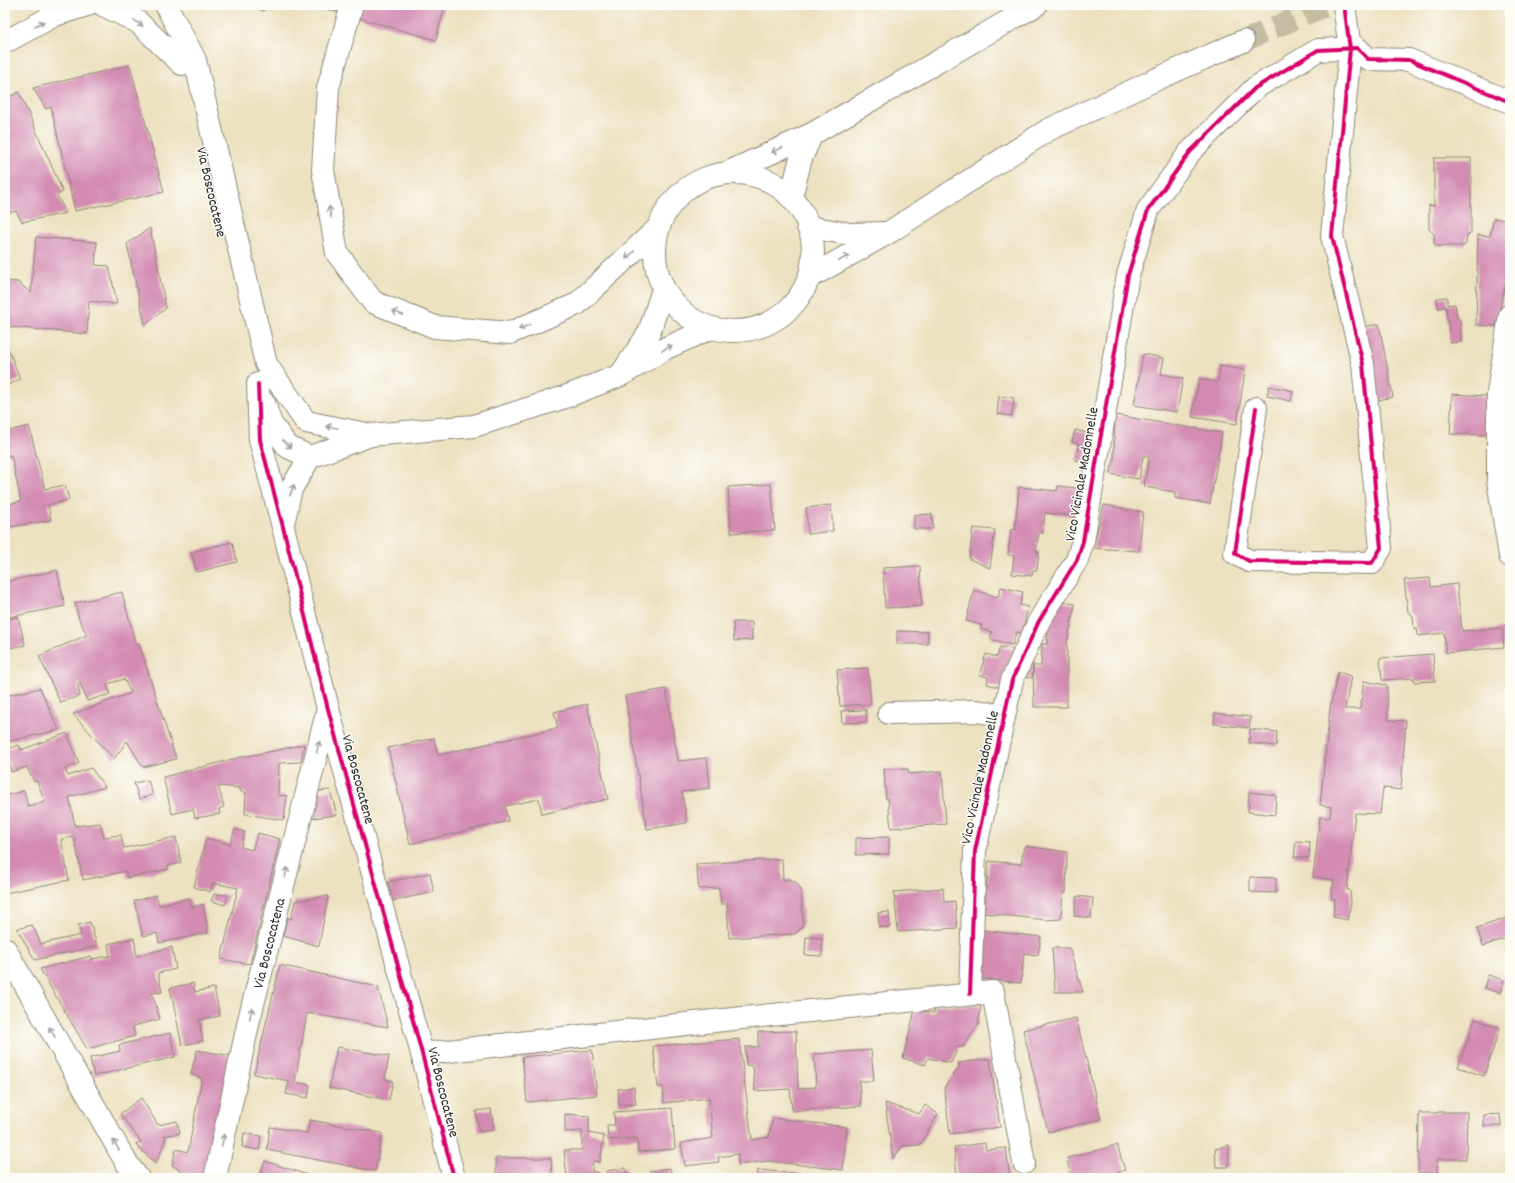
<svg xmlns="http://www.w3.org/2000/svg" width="1515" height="1183" viewBox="0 0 1515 1183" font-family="Dekko,sans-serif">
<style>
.building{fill:#d38bb2}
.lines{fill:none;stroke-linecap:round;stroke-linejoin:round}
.street-tunnel{stroke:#c5bda2;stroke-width:22;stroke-dasharray:22 11;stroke-linecap:butt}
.street-casing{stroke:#8c8676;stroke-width:24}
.secondary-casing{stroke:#8c8676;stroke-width:24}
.highway-casing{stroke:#8c8676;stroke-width:24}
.street{stroke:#fff;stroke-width:22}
.secondary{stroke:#fff;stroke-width:22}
.highway{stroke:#fff;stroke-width:22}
.cycleway-casing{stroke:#fdfcf7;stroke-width:6}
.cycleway{stroke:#d6006c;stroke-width:4}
.oneway{stroke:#a0a0a0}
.labels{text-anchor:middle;stroke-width:3;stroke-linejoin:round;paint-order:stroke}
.street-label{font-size:15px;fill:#2b2b2b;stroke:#fdfcf7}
</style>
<rect width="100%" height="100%" fill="#fdfcf7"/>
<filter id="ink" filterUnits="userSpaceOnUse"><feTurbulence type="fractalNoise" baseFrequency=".025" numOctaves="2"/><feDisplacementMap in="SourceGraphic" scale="8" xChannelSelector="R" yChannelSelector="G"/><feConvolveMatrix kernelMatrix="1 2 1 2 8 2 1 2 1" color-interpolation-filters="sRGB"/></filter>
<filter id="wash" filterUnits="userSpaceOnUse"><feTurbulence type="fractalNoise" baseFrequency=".012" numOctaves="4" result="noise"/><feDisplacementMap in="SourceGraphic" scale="16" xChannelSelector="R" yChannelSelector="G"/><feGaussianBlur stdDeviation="0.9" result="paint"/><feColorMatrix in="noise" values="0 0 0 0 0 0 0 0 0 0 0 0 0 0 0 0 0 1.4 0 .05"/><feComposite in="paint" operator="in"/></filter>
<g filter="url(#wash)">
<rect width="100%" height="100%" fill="#ece1c0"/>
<g id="blocks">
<!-- building -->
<path class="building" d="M 245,5 L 266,5 L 264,11 Z
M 312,5 L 445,5 L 436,40 Z
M 130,65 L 164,192 L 75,211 L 51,107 L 46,109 L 33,88 Z
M 19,92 L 63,192 L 57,195 L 66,213 L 22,222 L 16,211 L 5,213 L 5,99 Z
M 1434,158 L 1471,158 L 1471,233 L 1467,235 L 1466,244 L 1464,246 L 1437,246 L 1434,243 L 1434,234 L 1429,229 L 1429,205 L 1434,206 Z
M 1494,218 L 1510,221 L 1510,252 L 1506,282 L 1496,326 L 1476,325 L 1478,235 L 1490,236 Z
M 150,228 L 166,308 L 145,325 L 127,244 Z
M 36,237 L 97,242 L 95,265 L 109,266 L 117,304 L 89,301 L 87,334 L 9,327 L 5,334 L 5,281 L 18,282 L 31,293 Z
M 1447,297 L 1447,305 L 1455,304 L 1457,319 L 1460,319 L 1461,342 L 1450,343 L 1446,307 L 1438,308 L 1437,298 Z
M 1379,324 L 1393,397 L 1373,401 L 1358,328 Z
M 5,340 L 20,379 L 5,387 Z
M 1143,354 L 1164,358 L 1161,374 L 1183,378 L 1177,412 L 1134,405 Z
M 1220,366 L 1245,370 L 1237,424 L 1192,417 L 1199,379 L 1218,382 Z
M 1269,386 L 1293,391 L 1291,401 L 1267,396 Z
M 1452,394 L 1487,396 L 1487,435 L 1450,434 Z
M 999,396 L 1014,398 L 1012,416 L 997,414 Z
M 1115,415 L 1222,433 L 1210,504 L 1175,498 L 1175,492 L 1144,487 L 1149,456 L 1143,456 L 1139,479 L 1110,474 L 1114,460 Z
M 29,426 L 45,489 L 65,485 L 69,500 L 48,505 L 51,520 L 5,528 L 5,505 L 21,501 L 11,455 L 5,456 L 5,432 Z
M 1075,430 L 1091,434 L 1084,462 L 1076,460 L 1080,444 L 1072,442 Z
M 771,484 L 775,530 L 731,533 L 728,487 Z
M 1058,486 L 1077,488 L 1074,516 L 1045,513 L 1043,533 L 1039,532 L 1036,551 L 1039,552 L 1037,570 L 1033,570 L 1032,576 L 1012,574 L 1014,556 L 1008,555 L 1011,529 L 1015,530 L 1019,487 L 1057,491 Z
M 831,505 L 833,531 L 808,534 L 806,508 Z
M 1104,505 L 1143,512 L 1139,551 L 1093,548 Z
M 932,514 L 933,529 L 914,529 L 914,515 Z
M 973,528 L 995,530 L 990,568 L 969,559 Z
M 232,542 L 237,562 L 197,572 L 191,552 Z
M 920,566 L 922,606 L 885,608 L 883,568 Z
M 57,570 L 65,606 L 5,618 L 5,582 Z
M 1430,578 L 1431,587 L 1457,584 L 1462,631 L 1502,628 L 1504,647 L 1446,653 L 1444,633 L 1418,636 L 1417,628 L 1414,629 L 1413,616 L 1408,612 L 1404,580 Z
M 1001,587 L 1023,592 L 1020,605 L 1028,607 L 1022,633 L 1016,632 L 1013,645 L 990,639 L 992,632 L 980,629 L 982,625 L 966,621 L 974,590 L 998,597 Z
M 122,592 L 136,645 L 139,644 L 176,759 L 143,767 L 127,741 L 114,759 L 73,714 L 131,693 L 124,679 L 107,684 L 110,694 L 87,701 L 80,683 L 78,684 L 80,696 L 60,702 L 39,656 L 87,635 L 79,619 L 75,603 Z
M 1058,601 L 1075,604 L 1067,643 L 1067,707 L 1034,707 L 1033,666 L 1041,666 L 1042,644 L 1047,644 L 1048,620 Z
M 18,617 L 25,645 L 5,649 L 5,620 Z
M 733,622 L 752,622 L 752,640 L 734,641 Z
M 897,631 L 928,632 L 928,644 L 897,644 Z
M 1000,647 L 1016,650 L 1002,688 L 987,684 L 988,677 L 979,675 L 986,654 L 997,657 Z
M 1433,654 L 1435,681 L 1414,682 L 1414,678 L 1382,680 L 1380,658 Z
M 1024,662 L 1033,663 L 1032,678 L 1022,677 Z
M 868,668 L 871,704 L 840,706 L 837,670 Z
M 1338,672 L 1351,676 L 1345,709 L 1360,709 L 1364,681 L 1387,685 L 1388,720 L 1406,721 L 1401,790 L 1383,788 L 1380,814 L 1355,813 L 1347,890 L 1350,890 L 1351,903 L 1347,920 L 1333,917 L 1335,899 L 1331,899 L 1334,880 L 1313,877 L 1320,817 L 1330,818 L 1331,807 L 1320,805 L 1330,708 Z
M 40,688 L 59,730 L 5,742 L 5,696 Z
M 666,689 L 678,761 L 707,758 L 710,788 L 682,792 L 687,823 L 647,829 L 625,696 Z
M 587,704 L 608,799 L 542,814 L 539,799 L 505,806 L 508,821 L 410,844 L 388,748 L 434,738 L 438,755 L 558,728 L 554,712 Z
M 866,710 L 867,722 L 842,723 L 841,711 Z
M 1215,713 L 1251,717 L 1249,728 L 1214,724 Z
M 1250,729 L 1277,732 L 1276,746 L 1249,743 Z
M 67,733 L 79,763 L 65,769 L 68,776 L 91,768 L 105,787 L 69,797 L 75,826 L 100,823 L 104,837 L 121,835 L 124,848 L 176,837 L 181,863 L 168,866 L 169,869 L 127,878 L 126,871 L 83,880 L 74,837 L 61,839 L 69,880 L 5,893 L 5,787 L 8,795 L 24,791 L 28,806 L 45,802 L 37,781 L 34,782 L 27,767 L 11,772 L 6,750 L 19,745 L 21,750 Z
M 304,744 L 301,762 L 279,763 L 278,795 L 287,796 L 284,820 L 245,814 L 246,793 L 240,791 L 240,788 L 218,786 L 224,807 L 219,809 L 220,814 L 195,818 L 193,809 L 172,814 L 163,777 L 241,757 L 279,750 Z
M 884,769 L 908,769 L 909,774 L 942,771 L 946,824 L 891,828 L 888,799 L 886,799 Z
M 148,780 L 153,795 L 139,799 L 134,783 Z
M 330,790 L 337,815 L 305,819 L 310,792 Z
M 1249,792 L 1276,795 L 1275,815 L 1248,812 Z
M 235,829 L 245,832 L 241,847 L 252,850 L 258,833 L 280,839 L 250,964 L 221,959 L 238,888 L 213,883 L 210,892 L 194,887 L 206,838 L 230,844 Z
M 889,837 L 889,854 L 856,855 L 856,838 Z
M 1296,841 L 1310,842 L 1309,858 L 1294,857 Z
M 1024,846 L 1067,852 L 1066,893 L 1063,893 L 1061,919 L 1047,920 L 984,913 L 989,861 L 1021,864 Z
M 782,859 L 783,880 L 789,879 L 797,883 L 801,890 L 803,923 L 801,928 L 795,934 L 729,938 L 727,904 L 721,904 L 719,888 L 699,889 L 696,864 Z
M 430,873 L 434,892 L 392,901 L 388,882 Z
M 1250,877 L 1276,878 L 1276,893 L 1250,892 Z
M 943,888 L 944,902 L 955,901 L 957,928 L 898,932 L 894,892 Z
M 214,894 L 228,895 L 225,905 L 211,901 Z
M 156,895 L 159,905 L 189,898 L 192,907 L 203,904 L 208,933 L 159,943 L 157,933 L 143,936 L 134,901 Z
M 328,896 L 319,946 L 283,936 L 287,918 L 291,919 L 295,901 Z
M 1077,896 L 1093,898 L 1091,918 L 1074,916 Z
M 889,912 L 890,927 L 879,927 L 878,913 Z
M 1510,917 L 1510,937 L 1483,946 L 1477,928 Z
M 90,922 L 97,946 L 35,960 L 17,929 L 32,925 L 41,944 L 81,935 L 78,925 Z
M 982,930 L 1041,937 L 1038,955 L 1024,953 L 1021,983 L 976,978 Z
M 806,937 L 822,938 L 822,956 L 805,955 Z
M 134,938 L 137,956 L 172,947 L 176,969 L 158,973 L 162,992 L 152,993 L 160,1019 L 133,1026 L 135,1036 L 87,1049 L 40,969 L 91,956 L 91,959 L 110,956 L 108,944 Z
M 1052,948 L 1069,948 L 1083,992 L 1055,992 Z
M 280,965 L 378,987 L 388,1027 L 307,1013 L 295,1082 L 310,1085 L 308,1098 L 286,1094 L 289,1081 L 254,1074 Z
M 1488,975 L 1504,980 L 1500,993 L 1484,988 Z
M 193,983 L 195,992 L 214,988 L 220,1016 L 199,1020 L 203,1041 L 182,1045 L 170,988 Z
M 935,1005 L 981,1006 L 978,1025 L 963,1047 L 958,1047 L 951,1063 L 928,1058 L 925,1065 L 903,1058 L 915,1010 L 934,1013 Z
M 1076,1018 L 1101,1119 L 1048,1132 L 1023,1030 Z
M 1475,1019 L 1500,1028 L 1484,1076 L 1458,1067 Z
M 796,1031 L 798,1089 L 816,1087 L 814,1054 L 871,1050 L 874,1081 L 859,1081 L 861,1106 L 792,1111 L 790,1089 L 755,1091 L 753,1066 L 746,1065 L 745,1047 L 758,1047 L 758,1032 Z
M 170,1033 L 175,1057 L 94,1076 L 90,1058 L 120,1051 L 119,1045 Z
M 739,1039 L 752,1140 L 769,1137 L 773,1118 L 847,1127 L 843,1170 L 768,1161 L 738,1165 L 738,1154 L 718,1157 L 719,1162 L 685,1166 L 681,1143 L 713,1138 L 709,1098 L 664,1103 L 663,1087 L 658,1087 L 653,1046 Z
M 337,1047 L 389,1056 L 385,1079 L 393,1081 L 389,1100 L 329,1088 Z
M 197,1050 L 232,1056 L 206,1178 L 192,1178 L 172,1165 L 176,1149 L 188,1152 L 202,1078 L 191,1074 Z
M 592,1050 L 597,1095 L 527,1102 L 522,1057 Z
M 990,1059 L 1000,1127 L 950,1134 L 944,1088 L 959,1067 L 958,1063 Z
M 634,1087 L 636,1104 L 619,1105 L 618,1089 Z
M 141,1098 L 158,1125 L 177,1121 L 180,1133 L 164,1136 L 166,1138 L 156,1164 L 135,1144 L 141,1142 L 120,1114 Z
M 885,1103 L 919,1114 L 925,1105 L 938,1114 L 920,1145 L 902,1146 L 893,1159 Z
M 672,1108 L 675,1149 L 638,1152 L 637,1138 L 608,1140 L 607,1125 L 615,1125 L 614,1112 Z
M 491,1109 L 494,1130 L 479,1132 L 476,1111 Z
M 1438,1112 L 1467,1112 L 1466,1159 L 1437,1159 L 1437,1173 L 1418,1173 L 1419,1113 L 1437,1113 Z
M 565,1114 L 589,1116 L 589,1133 L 604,1136 L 600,1162 L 593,1161 L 592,1171 L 599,1173 L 599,1178 L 567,1178 L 564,1150 L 582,1150 L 582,1131 L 565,1132 Z
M 1500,1114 L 1501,1126 L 1484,1126 L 1484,1115 Z
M 310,1120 L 382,1133 L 375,1171 L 267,1150 L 270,1127 L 307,1133 Z
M 244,1133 L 261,1136 L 259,1150 L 242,1147 Z
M 985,1143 L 986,1150 L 1006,1148 L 1010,1178 L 957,1178 L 954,1147 Z
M 1117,1145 L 1125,1170 L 1110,1175 L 1111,1178 L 1071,1178 L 1067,1158 Z
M 1229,1145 L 1228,1167 L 1216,1167 L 1215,1149 Z
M 496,1158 L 551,1158 L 552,1178 L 496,1178 Z
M 265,1161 L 317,1178 L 259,1178 Z
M 626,1168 L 627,1178 L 607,1178 L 606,1171 Z
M 670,1168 L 672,1178 L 651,1178 L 650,1171 Z
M 758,1170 L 802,1174 L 802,1178 L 757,1178 Z
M 808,1174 L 833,1177 L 833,1178 L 807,1178 Z"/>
</g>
</g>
<g filter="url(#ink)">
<use href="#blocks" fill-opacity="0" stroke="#8c8676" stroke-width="1"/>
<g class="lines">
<!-- street-tunnel -->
<path class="street-tunnel" d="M 1243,41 L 1327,5"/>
<!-- street casing -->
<g class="street-casing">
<g id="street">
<path d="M 5,42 L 55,15 L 87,5"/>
<path d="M 727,173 L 812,134 L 1036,5"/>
<path d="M 791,197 L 801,158 L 812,134"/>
<path d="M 808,227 L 851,234 L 884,233"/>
<path d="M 810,277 L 888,233 L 1048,130 L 1157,79 L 1243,41"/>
<path d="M 1510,315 L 1498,393 L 1498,480 L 1510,556"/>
<path d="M 1256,408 L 1235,553 L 1249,561 L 1372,563 L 1381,548 L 1363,364 L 1332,236 L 1350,49 L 1344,5"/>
<path d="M 889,713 L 977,711 L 1004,716"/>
<path d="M 5,949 L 126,1162 L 138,1178"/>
<path d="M 970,994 L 975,851 L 1012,680 L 1039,621 L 1077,560 L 1083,541 L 1128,275 L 1148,210 L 1190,152 L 1255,88 L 1318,50 L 1357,48 L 1368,59 L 1409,60 L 1510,102"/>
<path d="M 422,1054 L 695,1023 L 993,992 L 1024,1163"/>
<path id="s1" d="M 215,1178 L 249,1020 L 328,709"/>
</g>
</g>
<!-- secondary casing -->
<g class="secondary-casing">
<path id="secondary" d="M 103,5 L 138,22 L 182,64
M 166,5 L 195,60 L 266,364 L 306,422 L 371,435
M655 252a79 79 0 1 1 158 0a79 79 0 1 1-158 0Z
M 624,370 L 649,333 L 663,289
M 258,384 L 260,440 L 283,527 L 328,709 L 421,1050 L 454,1178
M 264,403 L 271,424 L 288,447 L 310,457
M 283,524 L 291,489 L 310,457 L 371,435 L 474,426 L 565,397 L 621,375 L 666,348 L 709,329"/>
</g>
<!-- highway casing -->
<g class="highway-casing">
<path id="highway" d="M 352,5 L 328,88 L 323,170 L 337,253 L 373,302 L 435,327 L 510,333 L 577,304 L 658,228"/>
</g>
<!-- street -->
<use href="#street" class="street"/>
<!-- secondary -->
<use href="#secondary" class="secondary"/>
<!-- highway -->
<use href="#highway" class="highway"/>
<!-- cycleway casing -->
<g class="cycleway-casing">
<path id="cycleway" d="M 258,384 L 260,440 L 283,527 L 328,709 L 421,1050 L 454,1178
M 1256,408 L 1235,553 L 1249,561 L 1372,563 L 1381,548 L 1363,364 L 1332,236 L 1350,49 L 1344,5
M 970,994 L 975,851 L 1012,680 L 1039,621 L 1077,560 L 1083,541 L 1128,275 L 1148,210 L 1190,152 L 1255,88 L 1318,50 L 1357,48 L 1368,59 L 1409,60 L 1510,102"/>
</g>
<!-- cycleway -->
<use href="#cycleway" class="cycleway"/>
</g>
<!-- one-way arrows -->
<defs><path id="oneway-shaft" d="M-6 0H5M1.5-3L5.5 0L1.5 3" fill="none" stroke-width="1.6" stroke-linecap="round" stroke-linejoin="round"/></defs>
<g class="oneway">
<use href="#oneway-shaft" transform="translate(138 23) rotate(36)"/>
<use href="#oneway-shaft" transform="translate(39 24) rotate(-28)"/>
<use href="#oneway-shaft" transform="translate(777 150) rotate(155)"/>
<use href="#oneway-shaft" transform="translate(330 212) rotate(-100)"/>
<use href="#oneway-shaft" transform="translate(630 255) rotate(137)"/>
<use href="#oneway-shaft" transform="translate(844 258) rotate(-30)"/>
<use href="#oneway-shaft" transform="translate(398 313) rotate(-158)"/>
<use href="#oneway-shaft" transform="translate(524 327) rotate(157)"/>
<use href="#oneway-shaft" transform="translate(667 348) rotate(-27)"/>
<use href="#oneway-shaft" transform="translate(332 427) rotate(-168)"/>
<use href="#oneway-shaft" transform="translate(287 444) rotate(42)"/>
<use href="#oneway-shaft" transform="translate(292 490) rotate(-69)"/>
<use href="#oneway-shaft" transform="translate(318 747) rotate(-76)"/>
<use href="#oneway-shaft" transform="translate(286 873) rotate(-76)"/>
<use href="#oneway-shaft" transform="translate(251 1013) rotate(-76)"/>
<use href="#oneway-shaft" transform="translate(52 1032) rotate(-120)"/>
<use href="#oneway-shaft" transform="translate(223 1140) rotate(-78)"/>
<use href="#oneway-shaft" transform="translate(116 1145) rotate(-120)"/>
</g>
</g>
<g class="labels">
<!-- street labels -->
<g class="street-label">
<text transform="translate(212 192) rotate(77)" y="5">Via Boscocatene</text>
<text transform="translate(1081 474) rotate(-80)" y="5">Vico Vicinale Madonnelle</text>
<text transform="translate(979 777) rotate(-78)" y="5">Vico Vicinale Madonnelle</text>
<text transform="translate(359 779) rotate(75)" y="5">Via Boscocatene</text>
<text dy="5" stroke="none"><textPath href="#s1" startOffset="241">Via Boscocatena</textPath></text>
<text transform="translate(444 1092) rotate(76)" y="5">Via Boscocatene</text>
</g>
</g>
<!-- margin -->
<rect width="1515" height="1183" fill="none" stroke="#fdfcf7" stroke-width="20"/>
</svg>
